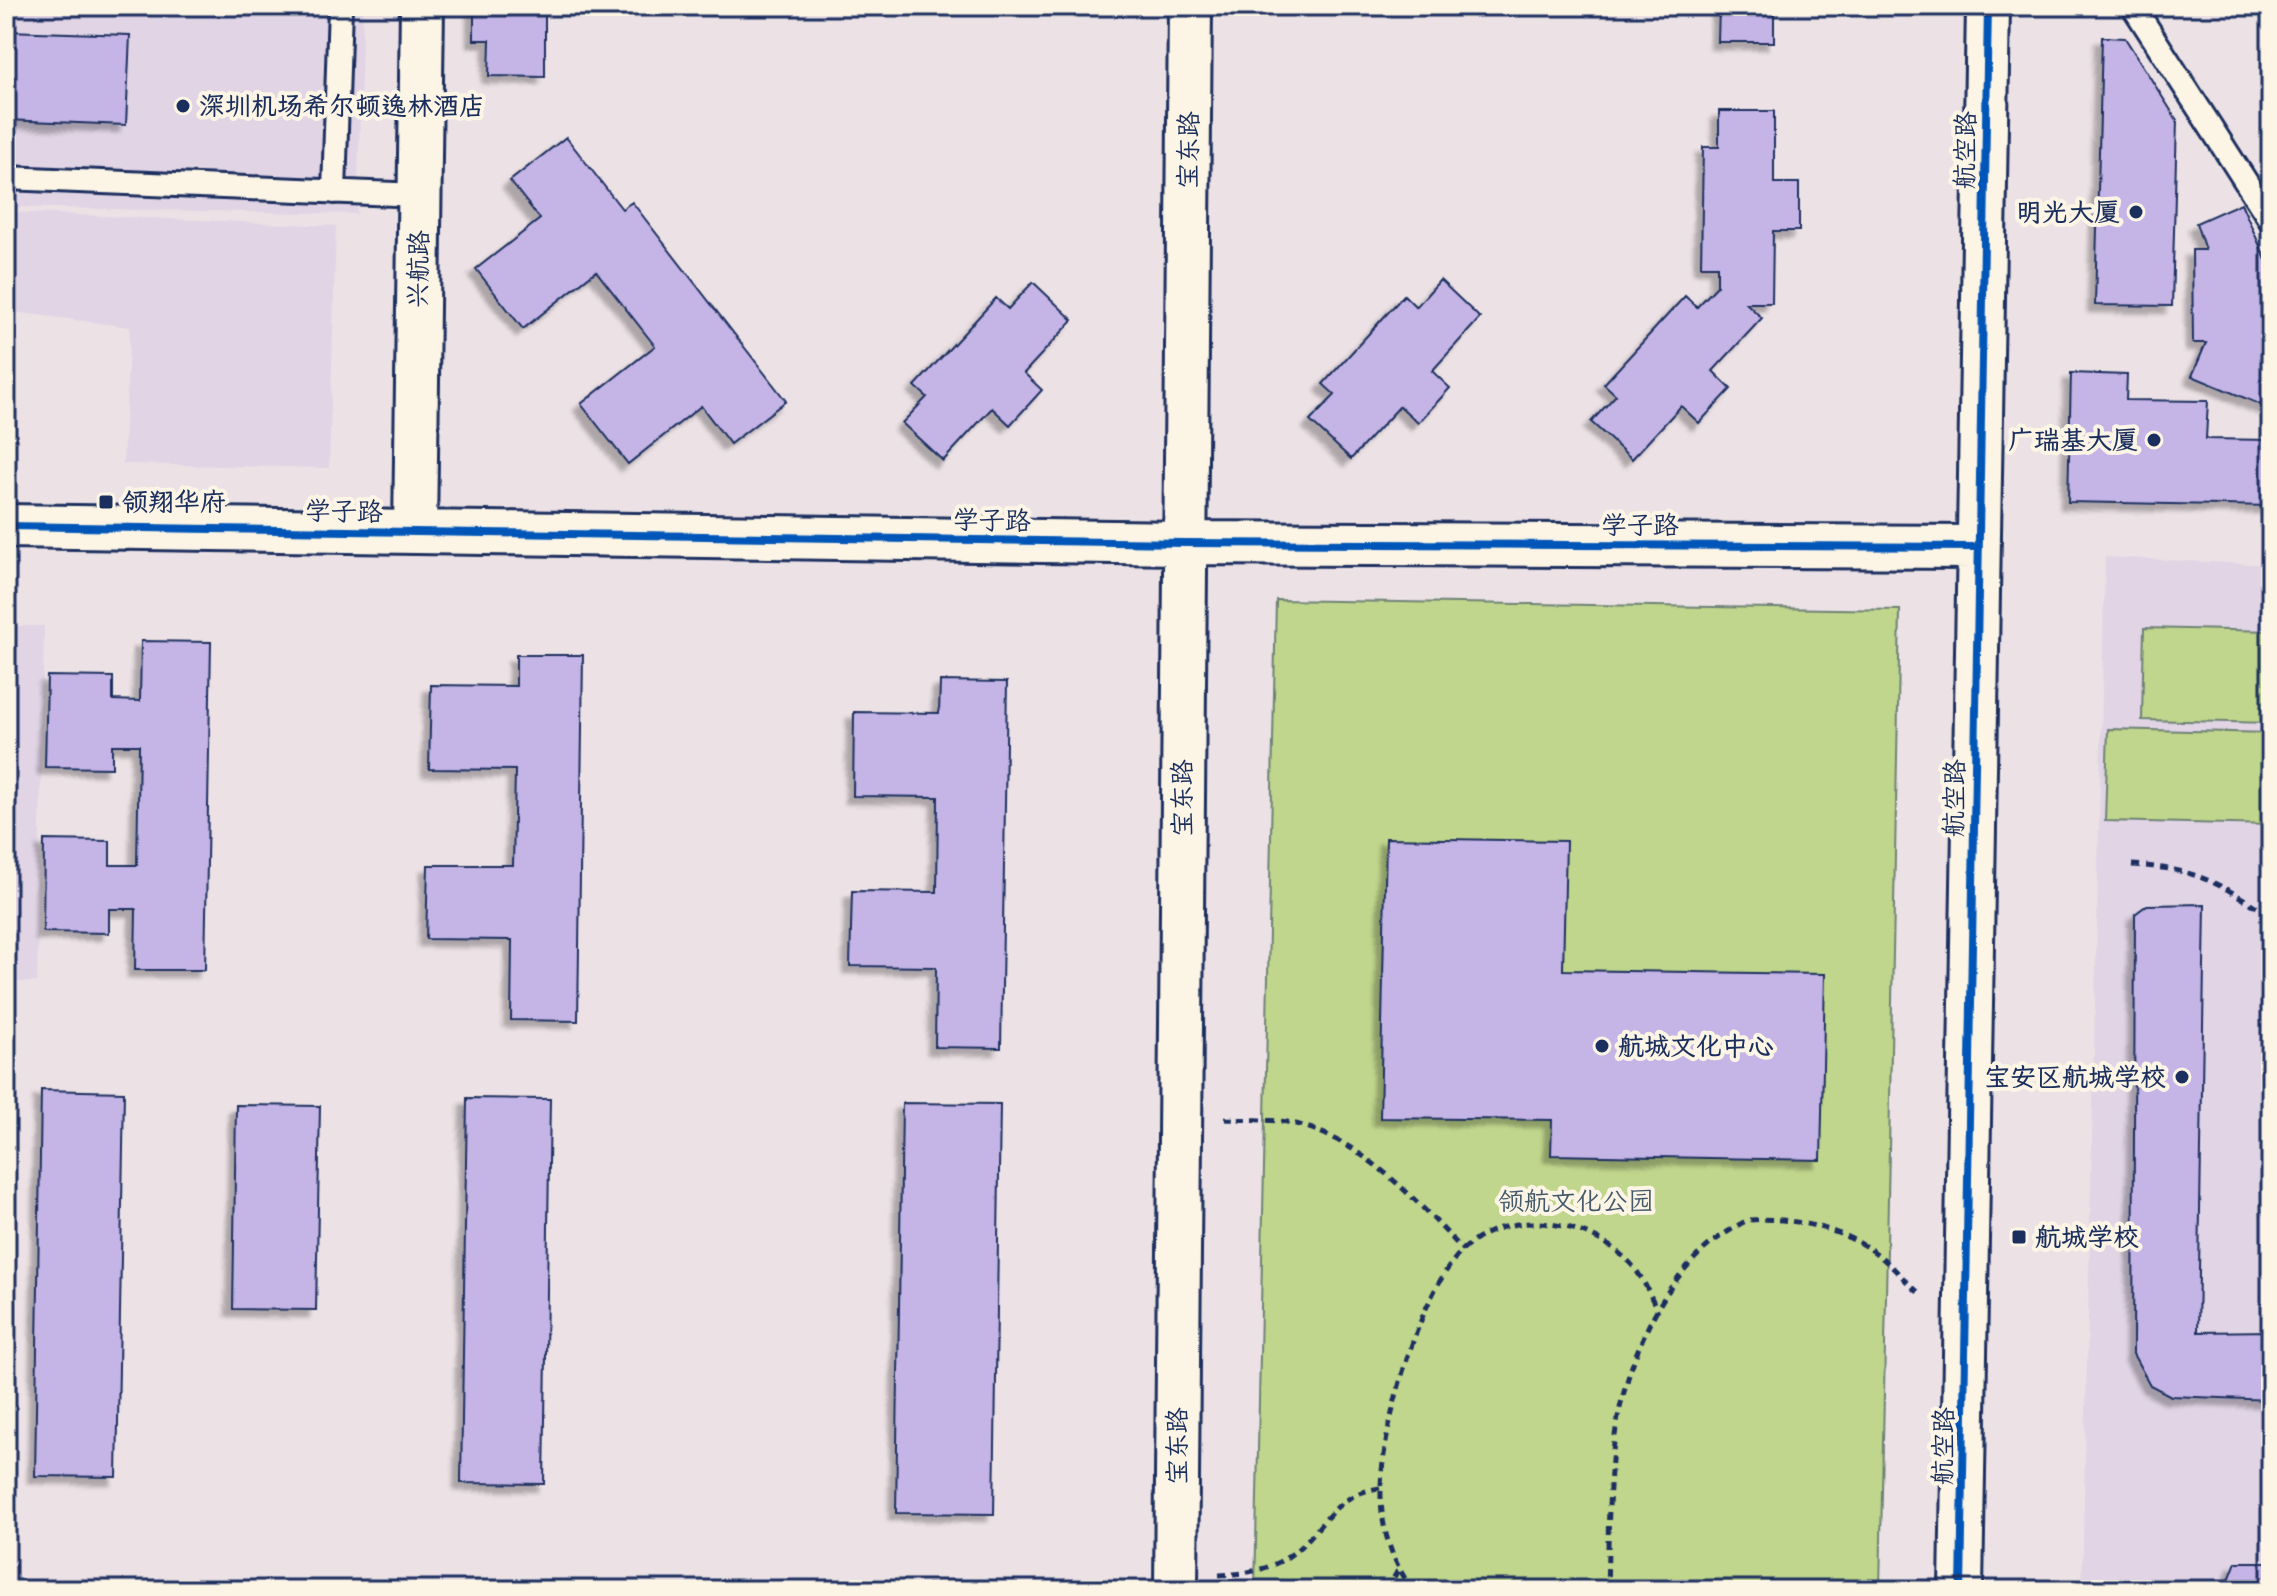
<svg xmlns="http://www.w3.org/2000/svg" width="2277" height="1596" viewBox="0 0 2277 1596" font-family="Delius,'LXGW WenKai TC',sans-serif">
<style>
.built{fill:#e0d4e5}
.green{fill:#c0d68c;stroke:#6e8275;stroke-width:2}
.building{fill:#c5b5e6;stroke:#1b2f5e;stroke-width:2;filter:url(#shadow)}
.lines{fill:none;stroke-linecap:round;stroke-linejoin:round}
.lane-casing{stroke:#1b2f5e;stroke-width:28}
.street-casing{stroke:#1b2f5e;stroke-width:48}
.path{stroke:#1b2f5e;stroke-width:5;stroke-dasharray:8 6;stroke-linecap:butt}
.lane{stroke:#fcf5e5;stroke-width:22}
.street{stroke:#fcf5e5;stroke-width:42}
.cycleway-casing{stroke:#fcf5e5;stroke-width:13}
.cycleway{stroke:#0057b8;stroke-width:8}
.poi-dot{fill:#1b2f5e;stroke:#fcf5e5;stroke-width:3}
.labels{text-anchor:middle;stroke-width:8;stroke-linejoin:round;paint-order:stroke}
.poi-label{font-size:26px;font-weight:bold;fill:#1b2f5e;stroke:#fcf5e5;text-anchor:start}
.street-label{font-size:26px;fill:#1b2f5e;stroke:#fcf5e5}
.park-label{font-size:26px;fill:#44596a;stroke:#fcf5e5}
</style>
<defs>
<filter id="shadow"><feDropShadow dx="-7" dy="7" stdDeviation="2" flood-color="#0004"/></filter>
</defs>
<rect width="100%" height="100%" fill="#ece2e5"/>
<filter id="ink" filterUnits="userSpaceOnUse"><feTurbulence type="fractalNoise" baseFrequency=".0125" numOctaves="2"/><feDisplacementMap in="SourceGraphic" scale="16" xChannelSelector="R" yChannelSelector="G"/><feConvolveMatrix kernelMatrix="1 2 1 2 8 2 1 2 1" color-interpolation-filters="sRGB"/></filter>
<g filter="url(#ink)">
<!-- built -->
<path class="built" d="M 6,6 L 363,6 L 357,214 L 6,207 Z
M 6,212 L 336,226 L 329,468 L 123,464 L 130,327 L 6,311 Z
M 2105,557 L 2271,565 L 2271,1590 L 2082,1590 Z
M 6,626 L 44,626 L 37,982 L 6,982 Z"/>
<!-- green -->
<path class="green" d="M 1276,600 L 1900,610 L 1880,1590 L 1255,1590 Z
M 2144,628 L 2271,631 L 2271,723 L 2142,720 Z
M 2108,729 L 2271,733 L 2271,825 L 2105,821 Z"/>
<!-- building -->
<path class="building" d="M 474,6 L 545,6 L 545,77 L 489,76 L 490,40 L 474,40 Z
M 1719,6 L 1774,6 L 1774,42 L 1718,42 Z
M 6,31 L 130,35 L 126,125 L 6,120 Z
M 2102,37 L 2125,38 L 2177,120 L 2172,306 L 2095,305 Z
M 1719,111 L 1774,111 L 1774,183 L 1799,183 L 1799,231 L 1773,231 L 1772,303 L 1746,303 L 1762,318 L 1713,371 L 1731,389 L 1699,423 L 1681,406 L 1632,459 L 1591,422 L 1616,395 L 1604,384 L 1685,296 L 1697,307 L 1717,286 L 1717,266 L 1701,266 L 1703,147 L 1719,147 Z
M 566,137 L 622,209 L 632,202 L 786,401 L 730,444 L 701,406 L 628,464 L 581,404 L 655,346 L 596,271 L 523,329 L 476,269 L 540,219 L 510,181 Z
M 2241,203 L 2271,271 L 2271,409 L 2192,376 L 2206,343 L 2193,343 L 2192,250 L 2205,250 L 2196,223 Z
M 1440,280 L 1480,318 L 1432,371 L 1450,388 L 1418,423 L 1400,406 L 1351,459 L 1310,421 L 1335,395 L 1323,384 L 1404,295 L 1416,307 Z
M 1033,282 L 1073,320 L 1024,373 L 1042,390 L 1010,425 L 992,408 L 943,461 L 902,423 L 927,397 L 915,386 L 996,298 L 1008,309 Z
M 2071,373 L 2127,375 L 2126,400 L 2208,401 L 2206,439 L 2271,440 L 2271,506 L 2068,502 Z
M 141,641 L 211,642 L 205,970 L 135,970 L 136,909 L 109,909 L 109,933 L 43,932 L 44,840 L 110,841 L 110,865 L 137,865 L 139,745 L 112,745 L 112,768 L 45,767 L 47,676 L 113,677 L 113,700 L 140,701 Z
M 516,655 L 583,655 L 578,1021 L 511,1020 L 512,940 L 426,939 L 428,865 L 513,865 L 515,770 L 429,769 L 431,685 L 516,686 Z
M 940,681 L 1007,682 L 1001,1048 L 935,1047 L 936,967 L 850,966 L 852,891 L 937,892 L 938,797 L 853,796 L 854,712 L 939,713 Z
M 1386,838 L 1566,841 L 1563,970 L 1825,974 L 1821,1160 L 1551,1155 L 1552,1120 L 1380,1118 Z
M 2205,904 L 2198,1332 L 2271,1331 L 2271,1400 L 2171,1396 L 2150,1385 L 2133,1354 L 2135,914 L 2147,905 Z
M 41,1090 L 124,1092 L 117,1477 L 35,1476 Z
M 467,1098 L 550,1099 L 544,1484 L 461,1483 Z
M 902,1103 L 1000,1104 L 994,1514 L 896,1513 Z
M 236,1105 L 320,1106 L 316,1310 L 233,1309 Z
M 2236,1562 L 2271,1562 L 2271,1590 L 2214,1590 L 2222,1581 L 2229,1580 Z
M 928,1584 L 995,1585 L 995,1590 L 928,1590 Z"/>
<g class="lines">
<!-- lane casing -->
<g class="lane-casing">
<path id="lane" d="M 2133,6 L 2271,221
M 6,178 L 419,195
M 334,192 L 340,6"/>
</g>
<!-- street casing -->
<g class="street-casing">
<path id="street" d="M 6,526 L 1184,543 L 1978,547
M 415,532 L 422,6
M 1176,1590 L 1190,6
M 1961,1590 L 1988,6"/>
</g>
<!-- path -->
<path class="path" d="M 2132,865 C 2197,869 2217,882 2271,916
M 1225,1119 C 1245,1120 1267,1119 1287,1122 C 1359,1136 1415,1199 1463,1250
M 1219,1575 C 1243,1574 1265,1571 1286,1558 C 1325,1532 1329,1495 1380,1488
M 1387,1590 L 1398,1570
M 1413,1590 C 1391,1561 1380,1526 1381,1488 C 1382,1428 1419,1293 1462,1251 C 1509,1205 1589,1220 1631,1264 C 1643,1277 1650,1295 1658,1312
M 1607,1590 C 1609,1530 1607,1467 1620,1408 C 1635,1342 1670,1266 1729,1231 C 1736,1227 1743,1221 1750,1220 C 1789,1216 1841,1229 1873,1251 C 1889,1262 1903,1279 1918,1292"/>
<!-- lane -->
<use href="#lane" class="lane"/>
<!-- street -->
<use href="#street" class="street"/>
<!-- cycleway casing -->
<g class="cycleway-casing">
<path id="cycleway" d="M 6,526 L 1184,543 L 1978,547
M 1961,1590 L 1988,6"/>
</g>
<!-- cycleway -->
<use href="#cycleway" class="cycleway"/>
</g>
</g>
<!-- markers -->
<g class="poi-dot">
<circle cx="183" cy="106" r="8"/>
<circle cx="2136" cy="212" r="8"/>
<circle cx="2154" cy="440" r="8"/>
<rect x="98" y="494" width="16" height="16" rx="4"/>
<circle cx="1602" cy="1046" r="8"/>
<circle cx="2182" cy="1077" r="8"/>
<rect x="2011" y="1229" width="16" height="16" rx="4"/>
</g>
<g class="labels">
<!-- poi labels -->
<g class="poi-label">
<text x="199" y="115">深圳机场希尔顿逸林酒店</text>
<text x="2120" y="221" text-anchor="end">明光大厦</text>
<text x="2138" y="449" text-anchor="end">广瑞基大厦</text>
<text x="122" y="511">领翔华府</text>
<text x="1618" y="1055">航城文化中心</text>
<text x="2166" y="1086" text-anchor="end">宝安区航城学校</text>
<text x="2035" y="1246">航城学校</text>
</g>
<!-- street labels -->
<g class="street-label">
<text transform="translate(1188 150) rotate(-89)" y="9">宝东路</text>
<text transform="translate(1965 150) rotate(-89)" y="9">航空路</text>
<text transform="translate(418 269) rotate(-89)" y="9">兴航路</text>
<text transform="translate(344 511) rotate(1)" y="9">学子路</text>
<text transform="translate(992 520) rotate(1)" y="9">学子路</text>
<text x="1640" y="534">学子路</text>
<text transform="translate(1182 798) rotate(-90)" y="9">宝东路</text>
<text transform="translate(1954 798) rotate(-89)" y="9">航空路</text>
<text transform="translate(1177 1446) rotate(-90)" y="9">宝东路</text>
<text transform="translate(1943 1446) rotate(-89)" y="9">航空路</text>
</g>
<!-- park labels -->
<g class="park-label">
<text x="1576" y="1210">领航文化公园</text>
</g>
</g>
<!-- margin -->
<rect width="2277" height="1596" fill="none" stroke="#fcf5e5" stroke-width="32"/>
<rect x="16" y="16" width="2245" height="1564" fill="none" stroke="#1b2f5e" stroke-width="3" filter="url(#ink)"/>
</svg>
